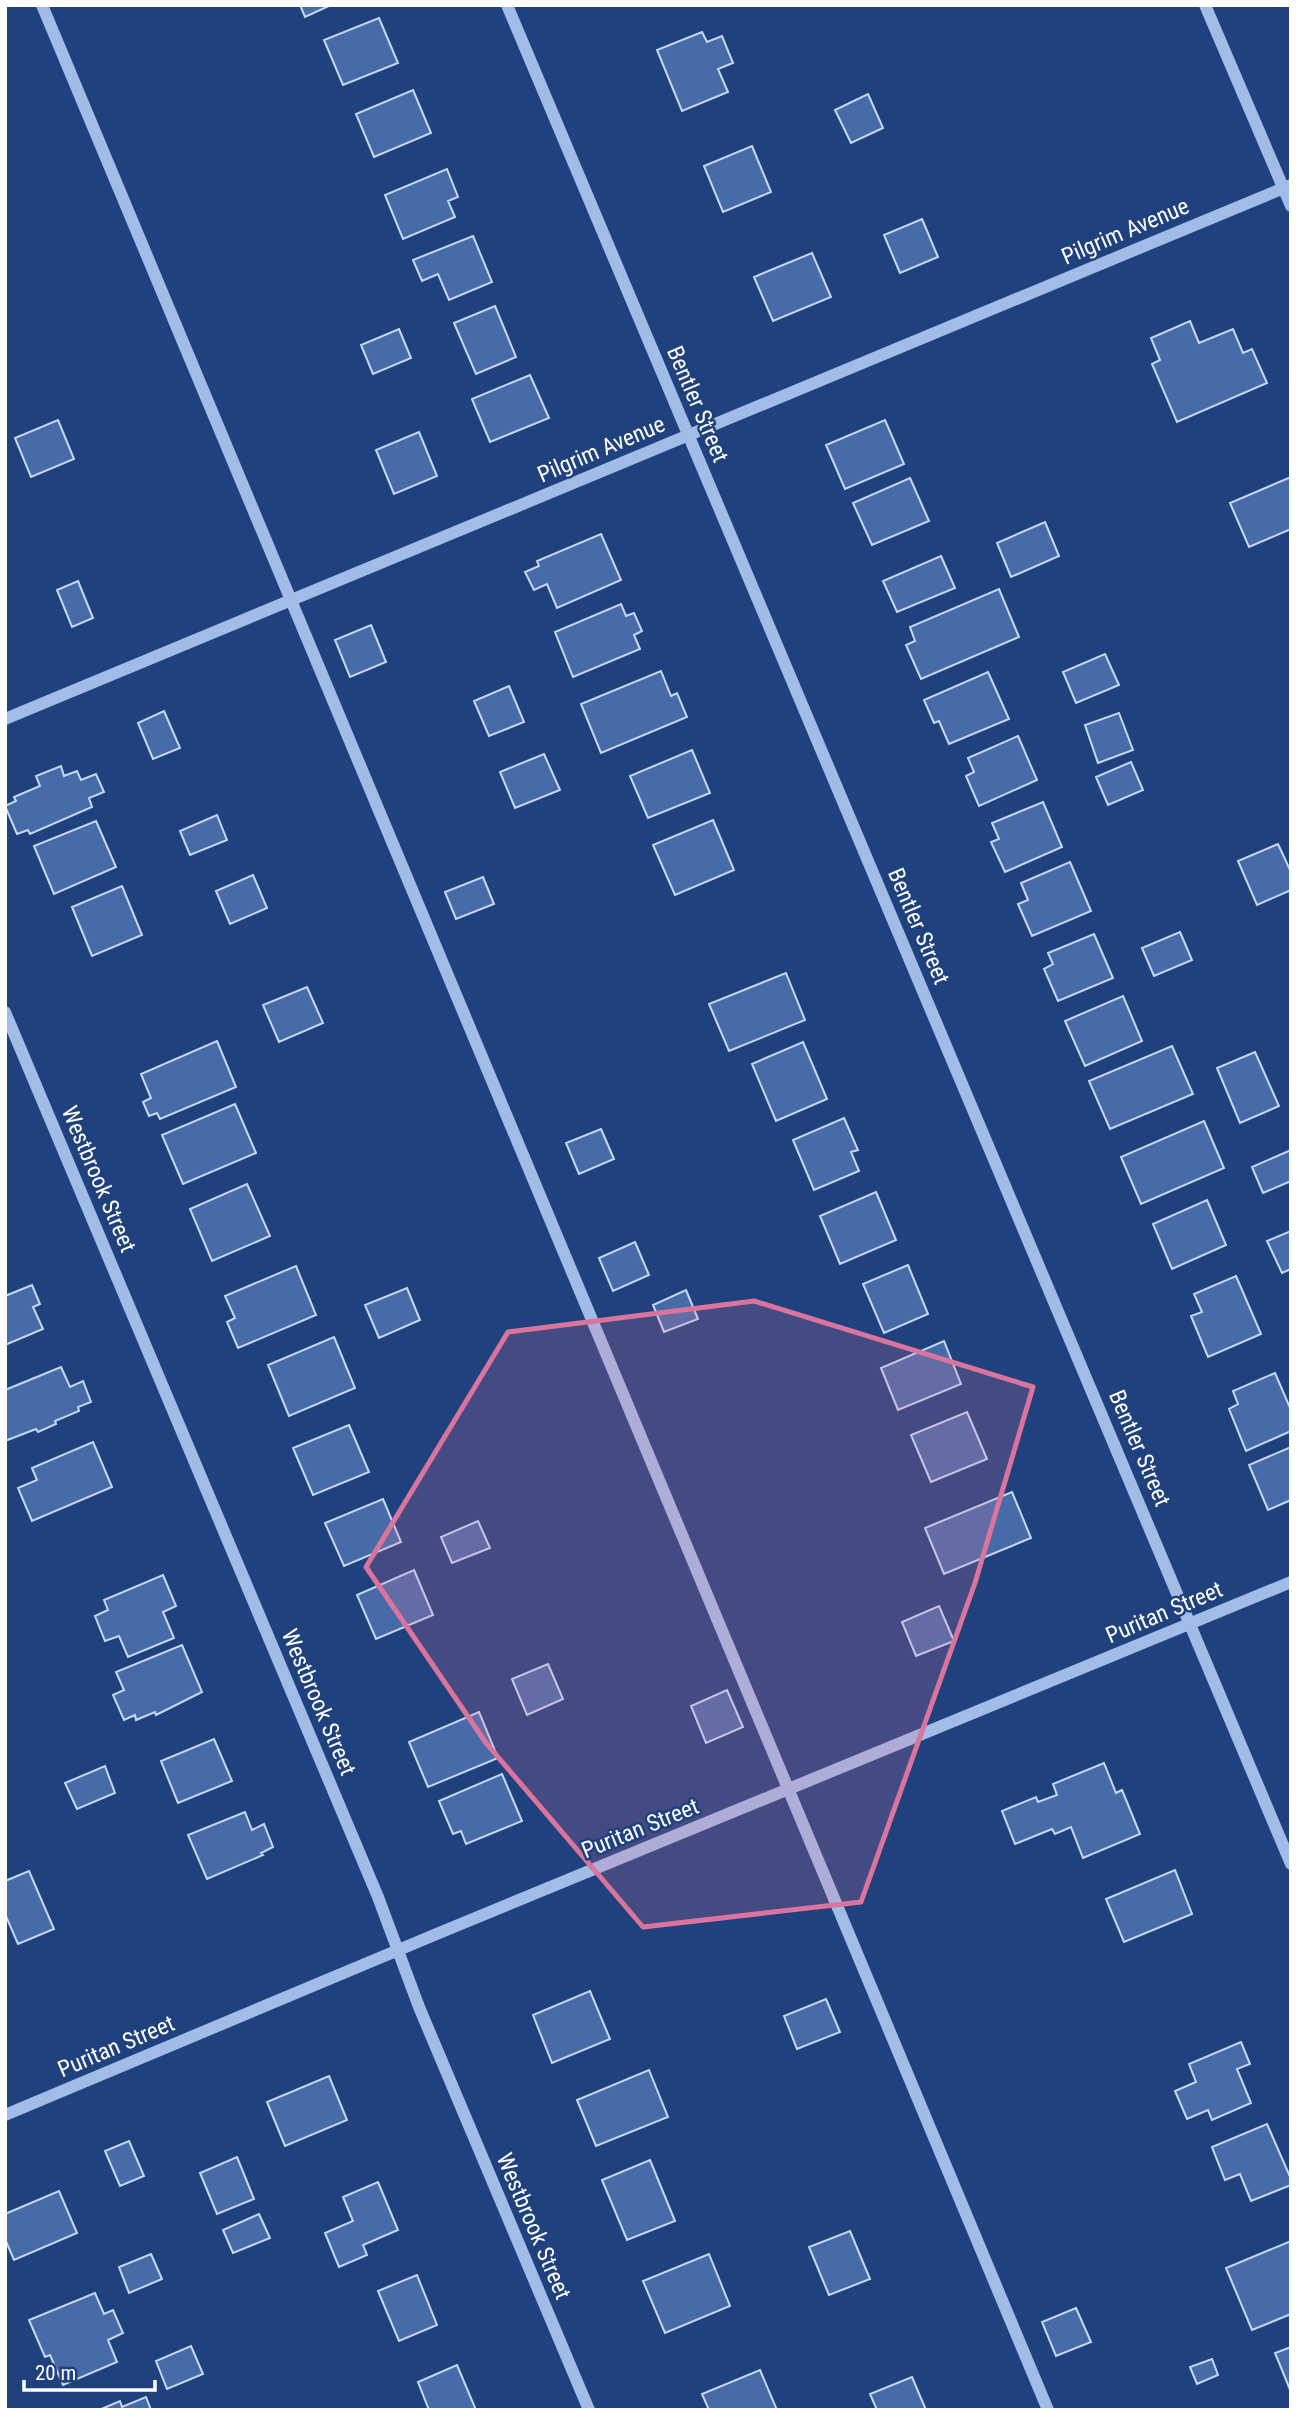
<svg xmlns="http://www.w3.org/2000/svg" width="1296" height="2415" viewBox="0 0 1296 2415" font-family="'Roboto Condensed',sans-serif">
<style>
.building{fill:#476ba8;stroke:#c6d8f6;stroke-width:2}
.lines{fill:none;stroke-linecap:round;stroke-linejoin:round}
.minor{stroke:#a2bce8;stroke-width:12}
.marked{fill:#da749d;fill-opacity:0.2;stroke:#da749d;stroke-width:5;stroke-linejoin:round}
.labels{text-anchor:middle;stroke-width:5;stroke-linejoin:round;paint-order:stroke}
.street-label{font-size:23px;fill:#fff;stroke:#1f417e}
</style>
<rect width="100%" height="100%" fill="#1f417e"/>
<!-- building -->
<path class="building" d="M 300,5 L 331,5 L 305,17 Z
M 379,18 L 398,63 L 343,85 L 324,40 Z
M 702,32 L 707,42 L 722,36 L 733,63 L 718,69 L 728,92 L 682,111 L 657,50 Z
M 413,90 L 431,133 L 374,157 L 356,114 Z
M 868,94 L 883,128 L 851,143 L 835,110 Z
M 752,146 L 771,192 L 723,212 L 704,166 Z
M 447,169 L 458,197 L 448,201 L 455,217 L 403,239 L 385,195 Z
M 922,219 L 938,257 L 900,273 L 884,235 Z
M 473,236 L 492,282 L 449,300 L 438,274 L 422,281 L 413,260 Z
M 812,253 L 831,297 L 773,321 L 754,277 Z
M 495,306 L 516,357 L 476,374 L 454,323 Z
M 1190,321 L 1199,343 L 1233,329 L 1243,353 L 1252,349 L 1267,383 L 1177,422 L 1152,364 L 1160,360 L 1151,338 Z
M 399,329 L 411,358 L 373,374 L 361,345 Z
M 530,375 L 549,418 L 490,442 L 472,399 Z
M 58,420 L 74,459 L 31,477 L 15,438 Z
M 885,420 L 904,464 L 845,489 L 826,445 Z
M 419,432 L 437,476 L 394,494 L 376,450 Z
M 1291,477 L 1291,529 L 1249,547 L 1230,503 Z
M 910,478 L 929,521 L 872,545 L 853,503 Z
M 1045,522 L 1059,556 L 1011,577 L 997,543 Z
M 601,534 L 621,580 L 557,608 L 547,584 L 534,590 L 525,572 L 539,566 L 537,561 Z
M 941,556 L 955,588 L 897,612 L 883,581 Z
M 78,581 L 93,618 L 72,627 L 57,590 Z
M 999,589 L 1019,637 L 921,679 L 906,645 L 915,641 L 910,627 Z
M 621,604 L 626,616 L 634,613 L 642,631 L 634,635 L 640,649 L 573,677 L 555,632 Z
M 371,625 L 386,662 L 350,677 L 335,640 Z
M 1105,654 L 1119,685 L 1076,703 L 1063,672 Z
M 661,671 L 671,696 L 677,693 L 687,717 L 601,753 L 581,704 Z
M 988,672 L 1009,719 L 949,744 L 939,721 L 934,723 L 924,700 Z
M 509,686 L 524,722 L 489,736 L 474,701 Z
M 164,711 L 180,748 L 153,759 L 138,723 Z
M 1119,713 L 1133,750 L 1098,763 L 1085,725 Z
M 1018,736 L 1037,780 L 979,806 L 966,776 L 974,772 L 968,758 Z
M 692,750 L 710,793 L 648,818 L 630,776 Z
M 544,754 L 560,790 L 515,808 L 500,772 Z
M 1131,762 L 1143,790 L 1108,805 L 1096,777 Z
M 61,766 L 64,776 L 77,771 L 81,780 L 96,774 L 104,792 L 89,798 L 92,807 L 30,834 L 28,830 L 17,834 L 5,806 L 16,801 L 14,797 L 40,786 L 36,776 Z
M 1043,802 L 1062,847 L 1005,872 L 991,842 L 999,839 L 992,823 Z
M 217,815 L 227,840 L 190,855 L 180,831 Z
M 713,820 L 734,870 L 675,895 L 653,845 Z
M 96,821 L 116,867 L 54,894 L 34,846 Z
M 1278,844 L 1291,872 L 1291,890 L 1257,905 L 1238,861 Z
M 1070,862 L 1091,911 L 1032,936 L 1018,904 L 1028,900 L 1021,883 Z
M 253,875 L 267,908 L 230,924 L 216,891 Z
M 483,877 L 494,904 L 456,919 L 445,892 Z
M 122,886 L 142,935 L 92,956 L 72,907 Z
M 1180,932 L 1192,960 L 1154,976 L 1142,948 Z
M 1094,934 L 1113,978 L 1058,1001 L 1044,969 L 1053,964 L 1048,953 Z
M 786,973 L 805,1020 L 729,1051 L 709,1004 Z
M 307,987 L 323,1023 L 279,1042 L 263,1005 Z
M 1123,996 L 1142,1041 L 1085,1066 L 1065,1021 Z
M 217,1041 L 236,1087 L 160,1119 L 157,1113 L 149,1116 L 143,1102 L 151,1098 L 141,1074 Z
M 803,1042 L 827,1099 L 776,1121 L 752,1064 Z
M 1172,1046 L 1193,1094 L 1110,1129 L 1089,1081 Z
M 1255,1052 L 1279,1106 L 1240,1123 L 1217,1068 Z
M 235,1104 L 256,1153 L 183,1184 L 162,1135 Z
M 844,1118 L 858,1150 L 851,1152 L 859,1171 L 814,1190 L 793,1140 Z
M 1204,1121 L 1224,1168 L 1141,1204 L 1121,1157 Z
M 601,1129 L 614,1159 L 579,1174 L 566,1143 Z
M 1291,1150 L 1291,1181 L 1263,1193 L 1252,1167 Z
M 247,1184 L 270,1236 L 212,1261 L 190,1209 Z
M 876,1192 L 896,1240 L 840,1264 L 820,1216 Z
M 1207,1200 L 1226,1245 L 1172,1269 L 1153,1224 Z
M 1291,1231 L 1291,1269 L 1282,1273 L 1267,1241 Z
M 635,1242 L 649,1275 L 613,1291 L 599,1258 Z
M 908,1265 L 928,1314 L 884,1333 L 863,1284 Z
M 296,1266 L 316,1315 L 238,1348 L 227,1322 L 235,1318 L 225,1296 Z
M 1236,1276 L 1261,1334 L 1208,1357 L 1191,1316 L 1202,1312 L 1194,1294 Z
M 32,1285 L 40,1304 L 33,1307 L 43,1329 L 5,1345 L 5,1296 Z
M 407,1288 L 420,1320 L 379,1338 L 365,1305 Z
M 686,1290 L 698,1319 L 664,1332 L 653,1305 Z
M 334,1337 L 355,1388 L 289,1416 L 268,1365 Z
M 944,1341 L 961,1384 L 898,1410 L 881,1368 Z
M 61,1367 L 70,1387 L 83,1381 L 91,1402 L 78,1407 L 79,1411 L 55,1421 L 56,1424 L 38,1432 L 36,1429 L 5,1441 L 5,1390 Z
M 1275,1373 L 1291,1410 L 1291,1431 L 1246,1451 L 1229,1409 L 1238,1404 L 1233,1391 Z
M 967,1412 L 987,1459 L 931,1482 L 911,1435 Z
M 349,1425 L 369,1472 L 313,1495 L 293,1448 Z
M 93,1442 L 112,1487 L 32,1521 L 18,1488 L 37,1480 L 32,1468 Z
M 1291,1447 L 1291,1500 L 1268,1510 L 1249,1465 Z
M 1012,1492 L 1031,1538 L 944,1574 L 925,1528 Z
M 383,1499 L 401,1542 L 344,1566 L 325,1523 Z
M 478,1521 L 490,1548 L 452,1563 L 441,1537 Z
M 414,1570 L 433,1615 L 376,1639 L 357,1595 Z
M 163,1575 L 176,1606 L 163,1612 L 174,1638 L 128,1657 L 119,1636 L 105,1641 L 95,1616 L 108,1610 L 104,1600 Z
M 939,1606 L 954,1641 L 916,1656 L 902,1622 Z
M 182,1645 L 202,1692 L 156,1715 L 155,1712 L 136,1720 L 135,1715 L 124,1720 L 113,1695 L 124,1690 L 116,1672 Z
M 548,1664 L 563,1699 L 527,1715 L 512,1679 Z
M 727,1690 L 743,1727 L 706,1743 L 691,1706 Z
M 479,1712 L 498,1758 L 428,1787 L 409,1742 Z
M 214,1739 L 232,1781 L 178,1803 L 161,1761 Z
M 1104,1763 L 1116,1793 L 1122,1790 L 1140,1834 L 1083,1858 L 1071,1827 L 1055,1834 L 1052,1829 L 1015,1844 L 1002,1811 L 1036,1797 L 1038,1802 L 1057,1795 L 1053,1784 Z
M 105,1766 L 115,1793 L 77,1809 L 65,1783 Z
M 502,1774 L 522,1821 L 466,1844 L 461,1831 L 453,1834 L 439,1801 Z
M 245,1812 L 252,1830 L 264,1824 L 273,1847 L 261,1853 L 263,1855 L 207,1879 L 188,1835 Z
M 1175,1870 L 1192,1914 L 1124,1942 L 1106,1899 Z
M 29,1871 L 54,1929 L 18,1944 L 5,1914 L 5,1881 Z
M 590,1991 L 610,2039 L 552,2063 L 533,2015 Z
M 826,1999 L 840,2032 L 797,2049 L 784,2016 Z
M 1241,2042 L 1250,2064 L 1237,2069 L 1251,2103 L 1212,2120 L 1208,2110 L 1187,2119 L 1175,2091 L 1196,2082 L 1189,2064 Z
M 649,2070 L 668,2117 L 596,2146 L 577,2100 Z
M 329,2076 L 347,2120 L 285,2146 L 267,2102 Z
M 1267,2124 L 1291,2179 L 1291,2185 L 1251,2201 L 1240,2174 L 1225,2180 L 1212,2147 Z
M 129,2141 L 144,2176 L 120,2186 L 105,2151 Z
M 237,2157 L 254,2199 L 217,2214 L 200,2173 Z
M 650,2160 L 675,2221 L 627,2240 L 602,2180 Z
M 378,2182 L 398,2230 L 363,2245 L 367,2255 L 339,2267 L 325,2233 L 353,2221 L 343,2197 Z
M 59,2191 L 77,2233 L 14,2260 L 5,2239 L 5,2214 Z
M 259,2214 L 270,2238 L 233,2253 L 223,2230 Z
M 850,2231 L 870,2279 L 829,2295 L 809,2247 Z
M 1291,2241 L 1291,2314 L 1252,2330 L 1226,2268 Z
M 151,2254 L 162,2279 L 129,2293 L 119,2267 Z
M 709,2254 L 730,2306 L 665,2333 L 643,2281 Z
M 417,2275 L 437,2325 L 399,2341 L 378,2291 Z
M 95,2293 L 104,2314 L 113,2310 L 123,2333 L 108,2340 L 117,2362 L 63,2385 L 50,2355 L 45,2357 L 29,2320 Z
M 1076,2308 L 1091,2342 L 1056,2356 L 1042,2322 Z
M 191,2346 L 203,2374 L 167,2389 L 156,2361 Z
M 1291,2347 L 1291,2392 L 1275,2353 Z
M 1212,2359 L 1218,2375 L 1197,2384 L 1190,2367 Z
M 457,2365 L 476,2410 L 429,2410 L 418,2382 Z
M 760,2370 L 777,2410 L 709,2410 L 702,2394 Z
M 912,2377 L 926,2410 L 877,2410 L 870,2394 Z
M 146,2397 L 151,2410 L 99,2410 L 120,2401 L 122,2407 Z"/>
<g class="lines">
<!-- minor -->
<path class="minor" d="M 42,5 C 380,806 712,1609 1048,2410
M 507,5 L 1291,1864
M 1205,5 L 1291,206
M 5,719 L 1291,185
M 5,1012 L 378,1897 L 419,2007 L 589,2410
M 5,2115 L 439,1933 L 1291,1582"/>
</g>
<!-- marked area -->
<path class="marked" d="M 754,1301 L 1033,1387 L 975,1583 L 861,1902 L 643,1927 L 486,1743 L 366,1567 L 508,1332 Z"/>
<g class="labels">
<!-- street labels -->
<g class="street-label">
<text transform="translate(1125 231) rotate(-23)" y="8">Pilgrim Avenue</text>
<text transform="translate(698 404) rotate(67)" y="8">Bentler Street</text>
<text transform="translate(601 449) rotate(-23)" y="8">Pilgrim Avenue</text>
<text transform="translate(919 926) rotate(67)" y="8">Bentler Street</text>
<text transform="translate(99 1179) rotate(67)" y="8">Westbrook Street</text>
<text transform="translate(1140 1448) rotate(67)" y="8">Bentler Street</text>
<text transform="translate(1164 1612) rotate(-23)" y="8">Puritan Street</text>
<text transform="translate(319 1702) rotate(67)" y="8">Westbrook Street</text>
<text transform="translate(640 1828) rotate(-22)" y="8">Puritan Street</text>
<text transform="translate(116 2046) rotate(-23)" y="8">Puritan Street</text>
<text transform="translate(534 2226) rotate(67)" y="8">Westbrook Street</text>
</g>
</g>
<!-- border -->
<rect width="1296" height="2415" fill="none" stroke="#ffffff" stroke-width="14"/>
<!-- scale -->
<path d="M24 2380v10h131v-10" fill="none" stroke="#ffffff" stroke-width="3.5"/>
<text x="35" y="2380" font-size="21" fill="#ffffff" stroke="#1f417e" stroke-width="5" paint-order="stroke">20 m</text>
</svg>
